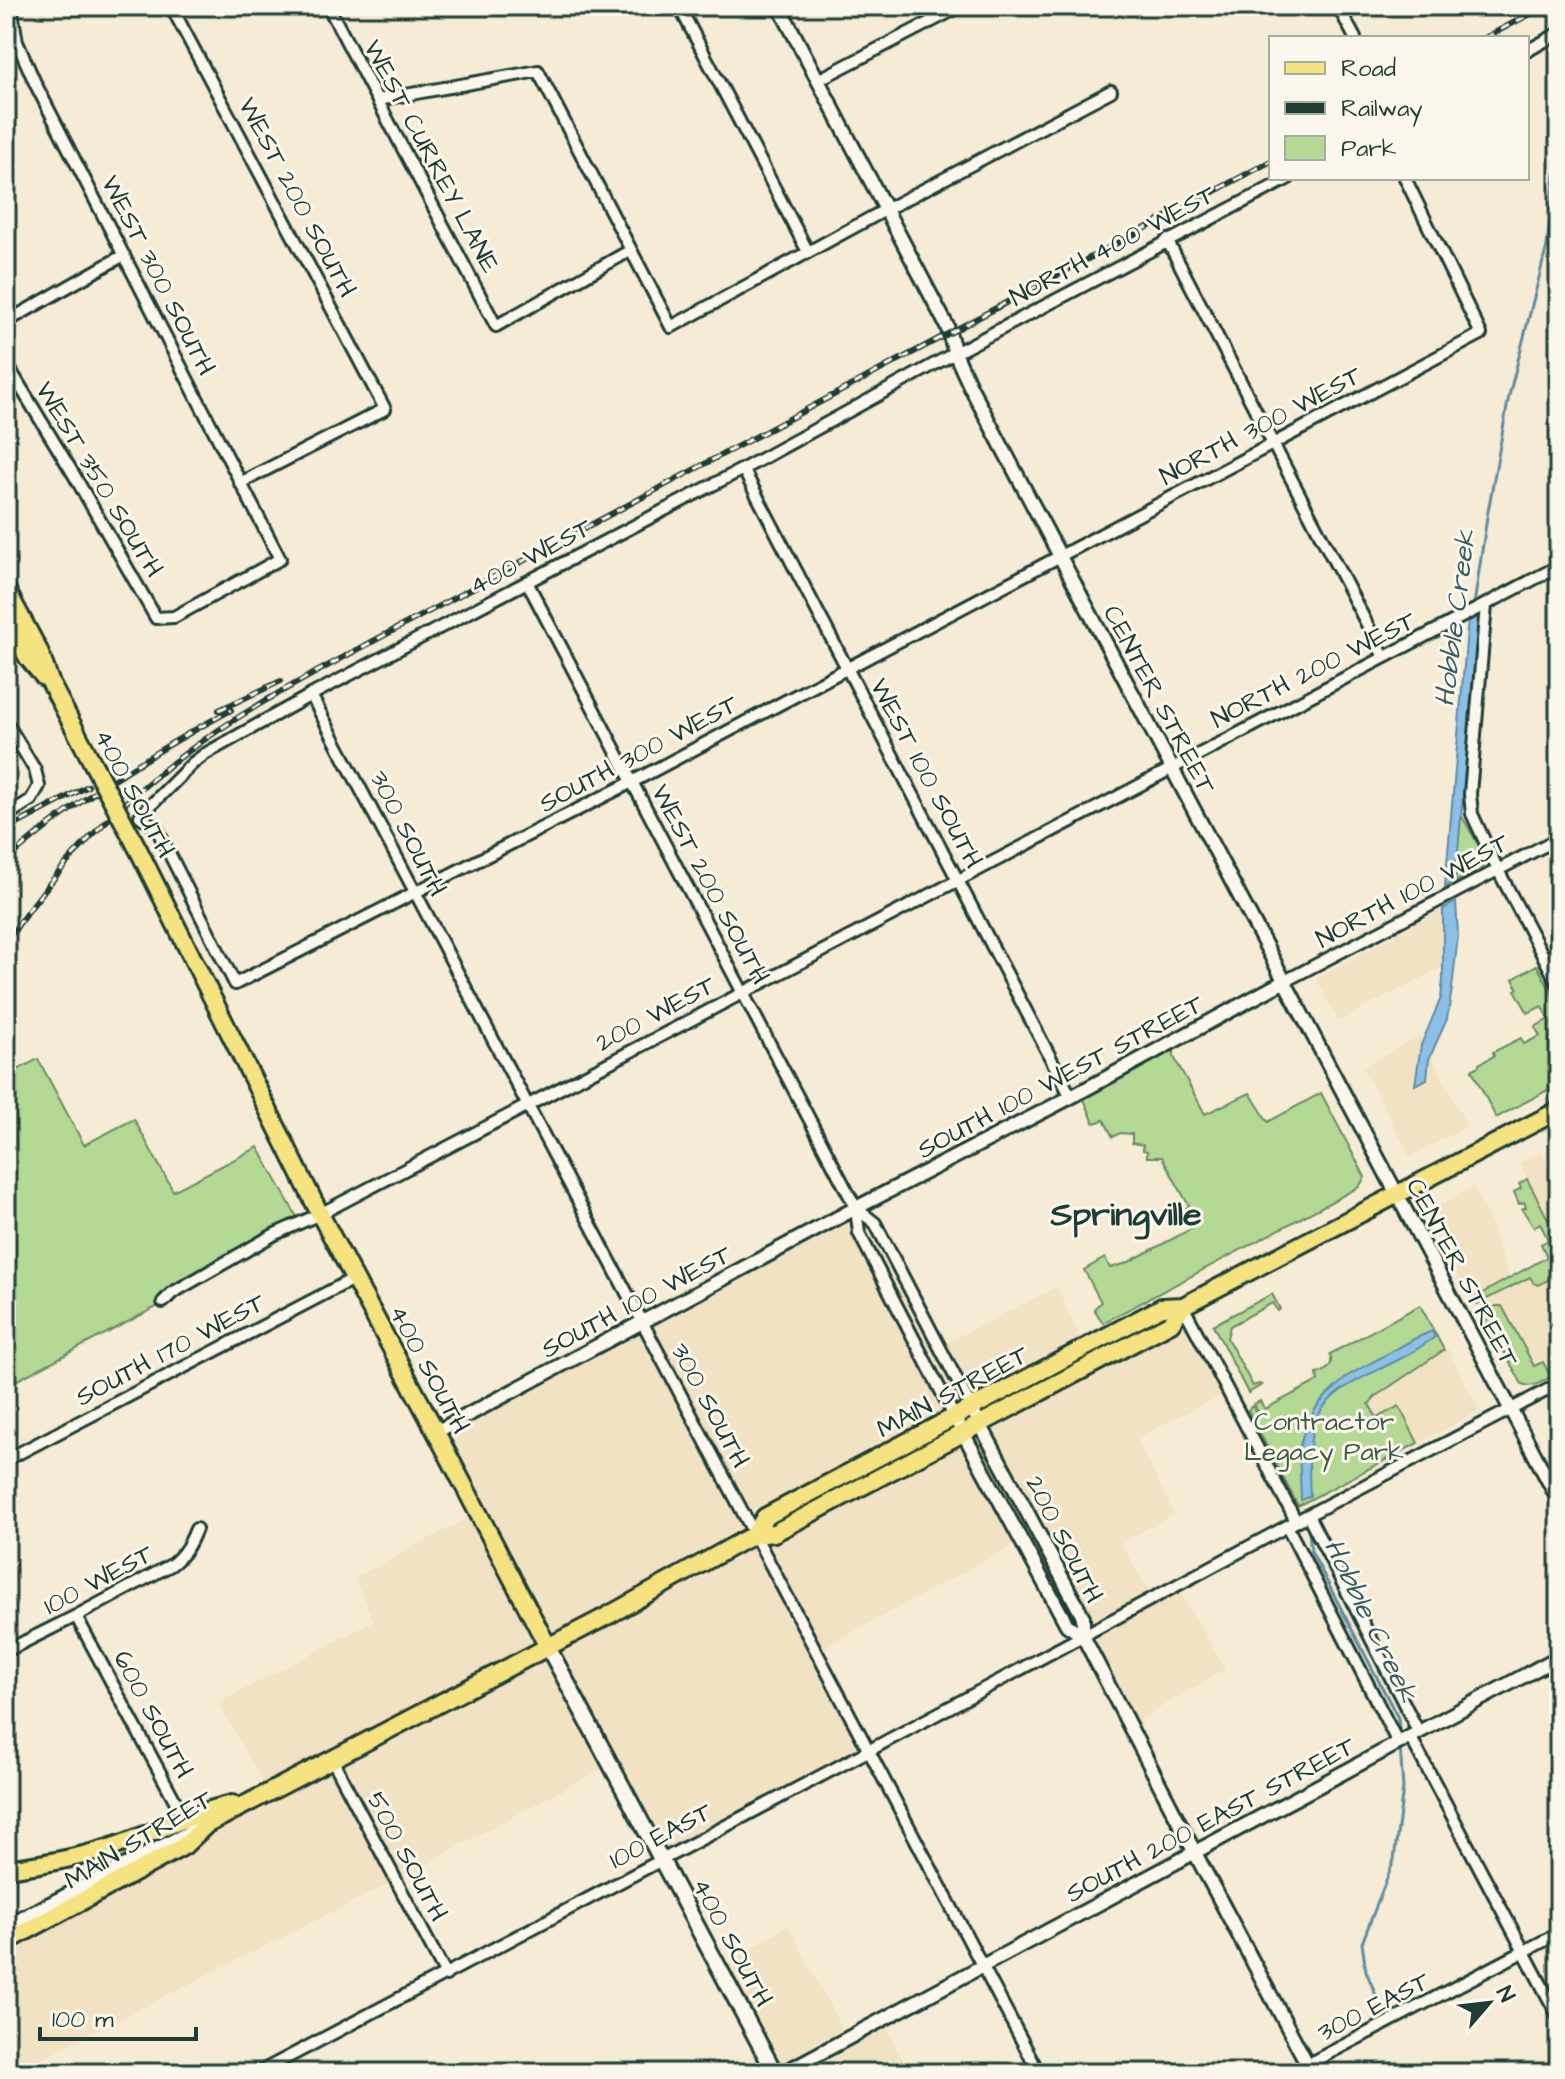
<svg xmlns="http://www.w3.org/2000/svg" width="1565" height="2079" viewBox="0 0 1565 2079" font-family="'Architects Daughter',sans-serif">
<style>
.built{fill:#f2e2c4}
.green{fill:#b3d995;stroke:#698b64;stroke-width:2}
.water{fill:#8cc0e9;stroke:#608ca1;stroke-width:2}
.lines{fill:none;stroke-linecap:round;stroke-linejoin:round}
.stream{stroke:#608ca1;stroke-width:3}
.minor-casing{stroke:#1f3d34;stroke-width:16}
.tertiary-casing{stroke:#1f3d34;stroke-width:18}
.secondary-casing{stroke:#1f3d34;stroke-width:20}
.primary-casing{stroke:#1f3d34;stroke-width:22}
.minor{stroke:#fbf7ec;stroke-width:10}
.tertiary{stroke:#fbf7ec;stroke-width:12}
.secondary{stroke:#fbf7ec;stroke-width:14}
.primary{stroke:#f5e382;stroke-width:16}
.rail-casing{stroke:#1f3d34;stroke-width:6}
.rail{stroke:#fbf7ec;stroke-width:3;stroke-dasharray:9;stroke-linecap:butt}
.primary-bridge-casing{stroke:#1f3d34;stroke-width:22;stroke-linecap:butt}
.primary-bridge{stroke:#f5e382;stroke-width:16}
.labels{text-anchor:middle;stroke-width:6;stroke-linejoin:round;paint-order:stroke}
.street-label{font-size:26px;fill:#1f3d34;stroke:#fbf7ec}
.park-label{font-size:26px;fill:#3d5c47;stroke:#fbf7ec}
.water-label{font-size:28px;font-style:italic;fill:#3a5e61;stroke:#fbf7ec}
.district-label{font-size:34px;font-weight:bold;fill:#1f3d34;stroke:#fbf7ec}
</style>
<rect width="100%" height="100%" fill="#f6ebd5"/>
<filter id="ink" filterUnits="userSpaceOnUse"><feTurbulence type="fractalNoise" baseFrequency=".0125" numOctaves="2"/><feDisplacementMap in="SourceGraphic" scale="16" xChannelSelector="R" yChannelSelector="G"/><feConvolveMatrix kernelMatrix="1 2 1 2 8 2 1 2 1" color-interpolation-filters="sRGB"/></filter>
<g filter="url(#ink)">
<!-- built -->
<path class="built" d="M 1443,909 L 1443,967 L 1338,1021 L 1316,978 Z
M 1421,1035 L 1467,1126 L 1410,1157 L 1363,1067 Z
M 1541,1152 L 1559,1185 L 1559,1240 L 1519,1163 Z
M 1473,1187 L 1488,1217 L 1510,1279 L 1559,1256 L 1559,1368 L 1530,1384 L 1496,1319 L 1475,1302 L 1463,1288 L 1424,1213 Z
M 856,1208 L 940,1346 L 1057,1287 L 1085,1348 L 1183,1306 L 1228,1391 L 1136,1438 L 1174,1514 L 1121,1543 L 1153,1598 L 1177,1586 L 1225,1669 L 1129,1726 L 1083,1636 L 1067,1625 L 1021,1541 L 816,1652 L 868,1751 L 661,1859 L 610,1764 L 396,1880 L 12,2073 L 6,2073 L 6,1943 L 152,1866 L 271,1796 L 218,1703 L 374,1621 L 355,1578 L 478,1513 L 436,1432 Z
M 1447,1348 L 1480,1411 L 1418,1443 L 1399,1407 L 1377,1418 L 1369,1404 L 1376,1396 Z
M 788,1925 L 847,2039 L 883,2020 L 909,2073 L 775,2073 L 720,1969 Z"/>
<!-- green -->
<path class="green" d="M 1461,815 L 1486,858 L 1485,865 L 1479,871 L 1455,882 Z
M 1537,965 L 1559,1007 L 1559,1084 L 1496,1118 L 1472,1070 L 1479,1066 L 1479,1064 L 1494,1056 L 1493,1052 L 1521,1038 L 1524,1044 L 1540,1036 L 1535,1027 L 1549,1019 L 1542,1006 L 1528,1013 L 1515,990 L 1518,988 L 1513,979 Z
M 1171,1051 L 1174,1052 L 1174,1057 L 1205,1114 L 1250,1093 L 1268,1122 L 1321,1093 L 1365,1177 L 1359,1187 L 1103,1323 L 1094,1309 L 1101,1302 L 1084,1270 L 1105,1258 L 1110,1268 L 1127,1263 L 1193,1228 L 1183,1210 L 1189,1206 L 1162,1157 L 1147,1157 L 1147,1151 L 1143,1150 L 1143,1145 L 1132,1143 L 1132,1134 L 1120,1133 L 1113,1137 L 1104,1120 L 1094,1123 L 1083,1097 Z
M 38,1059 L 84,1145 L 134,1119 L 173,1191 L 258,1147 L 303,1228 L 173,1294 L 166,1302 L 6,1386 L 6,1076 Z
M 1527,1179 L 1549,1221 L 1559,1216 L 1559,1274 L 1539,1285 L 1534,1283 L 1530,1277 L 1477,1304 L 1472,1299 L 1547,1257 L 1541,1244 L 1548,1240 L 1540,1223 L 1534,1227 L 1522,1209 L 1526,1207 L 1524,1202 L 1519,1204 L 1514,1192 L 1521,1188 L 1519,1184 Z
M 1272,1294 L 1280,1309 L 1278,1311 L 1272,1303 L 1230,1326 L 1227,1338 L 1253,1386 L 1259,1384 L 1262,1385 L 1248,1393 L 1213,1325 Z
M 1420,1305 L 1444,1350 L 1376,1396 L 1369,1404 L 1377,1418 L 1399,1406 L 1418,1443 L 1298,1506 L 1248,1410 L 1252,1406 L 1257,1415 L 1259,1414 L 1254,1404 L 1260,1401 L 1265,1409 L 1318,1381 L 1317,1374 C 1327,1371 1334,1366 1330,1354 Z
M 1496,1306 L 1502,1306 L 1534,1366 L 1543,1362 L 1551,1377 C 1541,1382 1533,1389 1522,1384 L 1484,1317 L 1484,1314 Z"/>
<!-- water -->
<path class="water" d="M 1480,612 L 1455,882 L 1445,887 L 1468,619 Z
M 1456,902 L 1458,935 L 1452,989 L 1447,1019 L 1429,1059 L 1427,1079 L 1415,1085 L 1421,1045 L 1441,998 L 1443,980 L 1443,909 Z
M 1432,1331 L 1435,1337 C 1423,1345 1411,1354 1398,1360 C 1364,1378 1321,1390 1312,1433 C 1308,1454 1309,1475 1310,1496 L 1301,1500 L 1299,1448 L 1304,1432 L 1315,1409 L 1325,1397 L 1349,1375 L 1416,1338 Z"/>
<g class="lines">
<!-- stream -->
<path class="stream" d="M 1474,605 L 1487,517 L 1509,396 L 1547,246 L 1555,174 L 1559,162
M 1309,1531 L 1311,1551 L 1398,1718 L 1400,1739
M 1380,2005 L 1366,1971 L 1362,1943 L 1394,1860 L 1403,1788 L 1400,1746
M 1344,2073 L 1353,2063"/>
<!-- minor casing -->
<g class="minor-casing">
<path id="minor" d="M 171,6 L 385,409 L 240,483
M 328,6 L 496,326 L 631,250
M 679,6 L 808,252
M 1338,6 L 1355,38
M 1527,51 L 1559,33
M 818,80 L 961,6
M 378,100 L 538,71 L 671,327 L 887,209 L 1111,91
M 1289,178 L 955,353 L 743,469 L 311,695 L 205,754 L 193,763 L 140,816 L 157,829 L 235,984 L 632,782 L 1481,334 L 1405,178
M 1167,240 L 1384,657
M 6,322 L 124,255
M 6,363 L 74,475 L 156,618 L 174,617 L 280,559 L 36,85 L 17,42 L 11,6
M 743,469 L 1071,1097
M 527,582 L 856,1208 L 859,1233 L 955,1418
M 1486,605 L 1470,794 L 1472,814 L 1498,870 L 1559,986
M 311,695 L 1039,2073
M 6,722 L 35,770 L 39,786 L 31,800 L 6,816
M 1285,981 L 1559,838
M 856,1208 L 875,1223 L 972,1409
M 163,1302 L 172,1293 L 275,1234 L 320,1214 L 1559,566
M 1183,1306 L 1296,1521
M 6,1460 L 355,1278
M 1308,1515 L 1418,1731
M 1287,1526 L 1398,1743
M 76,1616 L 187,1823
M 6,1651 L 76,1616 L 171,1565 C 184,1555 190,1544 196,1529
M 1410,1736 L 1559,2018
M 332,1759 L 446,1975
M 258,2073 L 868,1751 L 1308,1515 L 1559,1384
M 1291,2073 L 1559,1933"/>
</g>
<!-- tertiary casing -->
<g class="tertiary-casing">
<path id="tertiary" d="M 779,6 L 947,326 L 955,353 L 970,386 L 1559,1501
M 972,1409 L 1083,1617 L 1083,1636
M 955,1418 L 1067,1625 L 1083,1636 L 1194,1851 L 1312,2073
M 436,1432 L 856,1208 L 1071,1097 L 1285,981
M 783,2073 C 1042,1935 1299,1794 1559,1657"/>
</g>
<!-- secondary casing -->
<g class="secondary-casing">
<path id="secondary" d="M 548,1647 L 775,2073
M 6,1926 L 46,1907 L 198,1829"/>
</g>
<!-- primary casing -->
<g class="primary-casing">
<path id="primary" d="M 6,589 L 39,651 L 51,684 L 92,762
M 6,620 L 28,658 L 44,677
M 139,851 L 320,1214 L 436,1432 L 548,1647
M 754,1535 L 765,1517 L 1162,1307 L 1183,1306 L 1559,1110
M 6,1869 C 45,1864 84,1857 121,1844 C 158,1831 193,1813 232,1804
M 6,1942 L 184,1846 L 206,1825 L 609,1615 L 744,1540 L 754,1535 L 774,1533 L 1171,1323 L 1183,1306"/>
</g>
<!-- minor -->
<use href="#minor" class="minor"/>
<!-- tertiary -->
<use href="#tertiary" class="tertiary"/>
<!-- secondary -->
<use href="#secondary" class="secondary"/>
<!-- primary -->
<use href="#primary" class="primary"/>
<!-- rail casing -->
<g class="rail-casing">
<path id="rail" d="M 1485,38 L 1545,6
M 219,710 L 281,681
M 6,830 L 88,786
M 6,861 C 74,801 151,753 231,710
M 6,942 C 55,870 115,805 186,753 C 238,714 296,683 353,652 L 1271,161"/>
</g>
<!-- rail -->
<use href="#rail" class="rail"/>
<!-- primary-bridge casing -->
<g class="primary-bridge-casing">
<path id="primary-bridge" d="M 92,762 L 139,851"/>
</g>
<!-- primary-bridge -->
<use href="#primary-bridge" class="primary-bridge"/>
</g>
</g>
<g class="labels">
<!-- street labels -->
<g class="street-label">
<text transform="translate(432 156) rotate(62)" y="9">WEST CURREY LANE</text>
<text transform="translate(298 197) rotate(62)" y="9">WEST 200 SOUTH</text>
<text transform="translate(1112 245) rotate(-28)" y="9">NORTH 400 WEST</text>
<text transform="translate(159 275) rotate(63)" y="9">WEST 300 SOUTH</text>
<text transform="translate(1260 425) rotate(-28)" y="9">NORTH 300 WEST</text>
<text transform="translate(100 479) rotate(59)" y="9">WEST 350 SOUTH</text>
<text transform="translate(530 556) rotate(-28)" y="9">400 WEST</text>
<text transform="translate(1313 669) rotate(-27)" y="9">NORTH 200 WEST</text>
<text transform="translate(1160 699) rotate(62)" y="9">CENTER STREET</text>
<text transform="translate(638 753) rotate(-28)" y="9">SOUTH 300 WEST</text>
<text transform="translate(927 773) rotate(62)" y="9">WEST 100 SOUTH</text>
<text transform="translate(135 793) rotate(62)" y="9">400 SOUTH</text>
<text transform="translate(409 833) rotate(63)" y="9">300 SOUTH</text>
<text transform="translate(711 884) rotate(62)" y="9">WEST 200 SOUTH</text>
<text transform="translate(1412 890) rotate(-28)" y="9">NORTH 100 WEST</text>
<text transform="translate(655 1013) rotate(-28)" y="9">200 WEST</text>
<text transform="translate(1060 1076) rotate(-28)" y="9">SOUTH 100 WEST STREET</text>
<text transform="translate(1463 1272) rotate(62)" y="9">CENTER STREET</text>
<text transform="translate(636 1301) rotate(-28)" y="9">SOUTH 100 WEST</text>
<text transform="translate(170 1349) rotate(-28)" y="9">SOUTH 170 WEST</text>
<text transform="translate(430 1369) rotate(62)" y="9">400 SOUTH</text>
<text transform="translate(952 1391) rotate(-28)" y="9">MAIN STREET</text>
<text transform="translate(711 1405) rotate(62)" y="9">300 SOUTH</text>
<text transform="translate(1065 1539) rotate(63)" y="9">200 SOUTH</text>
<text transform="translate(98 1579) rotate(-28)" y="9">100 WEST</text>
<text transform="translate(154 1714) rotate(62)" y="9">600 SOUTH</text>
<text transform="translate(1210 1819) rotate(-28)" y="9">SOUTH 200 EAST STREET</text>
<text transform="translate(660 1835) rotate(-28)" y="9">100 EAST</text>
<text transform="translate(138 1839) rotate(-31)" y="9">MAIN STREET</text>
<text transform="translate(408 1856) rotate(62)" y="9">500 SOUTH</text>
<text transform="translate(733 1942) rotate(62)" y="9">400 SOUTH</text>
<text transform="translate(1373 2006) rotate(-27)" y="9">300 EAST</text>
</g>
<!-- park labels -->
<g class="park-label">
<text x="1324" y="1430">Contractor<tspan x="1324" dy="30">Legacy Park</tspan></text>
</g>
<!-- water labels -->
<g class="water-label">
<text transform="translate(1454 618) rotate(-83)" y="10">Hobble Creek</text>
<text transform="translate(1372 1620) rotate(64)" y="10">Hobble Creek</text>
</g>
<!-- district labels -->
<g class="district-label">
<text x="1126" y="1225">Springville</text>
</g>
</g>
<!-- margin -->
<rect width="1565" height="2079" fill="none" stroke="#fbf7ec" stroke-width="32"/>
<rect x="16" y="16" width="1533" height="2047" fill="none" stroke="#1f3d34" stroke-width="3" filter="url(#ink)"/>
<!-- legend -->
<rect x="1269" y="36" width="260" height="144" fill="#fbf7ec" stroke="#a3ada2" stroke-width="2"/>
<rect x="1285" y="62" width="40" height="12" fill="#f5e382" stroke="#a3ada2" stroke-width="2"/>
<text x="1341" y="76" font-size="24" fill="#1f3d34">Road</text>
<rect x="1285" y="102" width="40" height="12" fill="#1f3d34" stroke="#a3ada2" stroke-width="2"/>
<text x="1341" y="116" font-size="24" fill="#1f3d34">Railway</text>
<rect x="1285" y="136" width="40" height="24" fill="#b3d995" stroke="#a3ada2" stroke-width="2"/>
<text x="1341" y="156" font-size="24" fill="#1f3d34">Park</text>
<!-- north arrow -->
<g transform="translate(1489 2003) rotate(62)" stroke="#fbf7ec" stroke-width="6" paint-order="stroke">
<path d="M0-6L14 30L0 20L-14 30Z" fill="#1f3d34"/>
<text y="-12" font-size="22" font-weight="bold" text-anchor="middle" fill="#1f3d34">N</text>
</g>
<!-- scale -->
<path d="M40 2027v12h156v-12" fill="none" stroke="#1f3d34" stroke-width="4"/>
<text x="52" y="2027" font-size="24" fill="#1f3d34" stroke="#fbf7ec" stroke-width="6" paint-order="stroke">100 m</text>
</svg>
